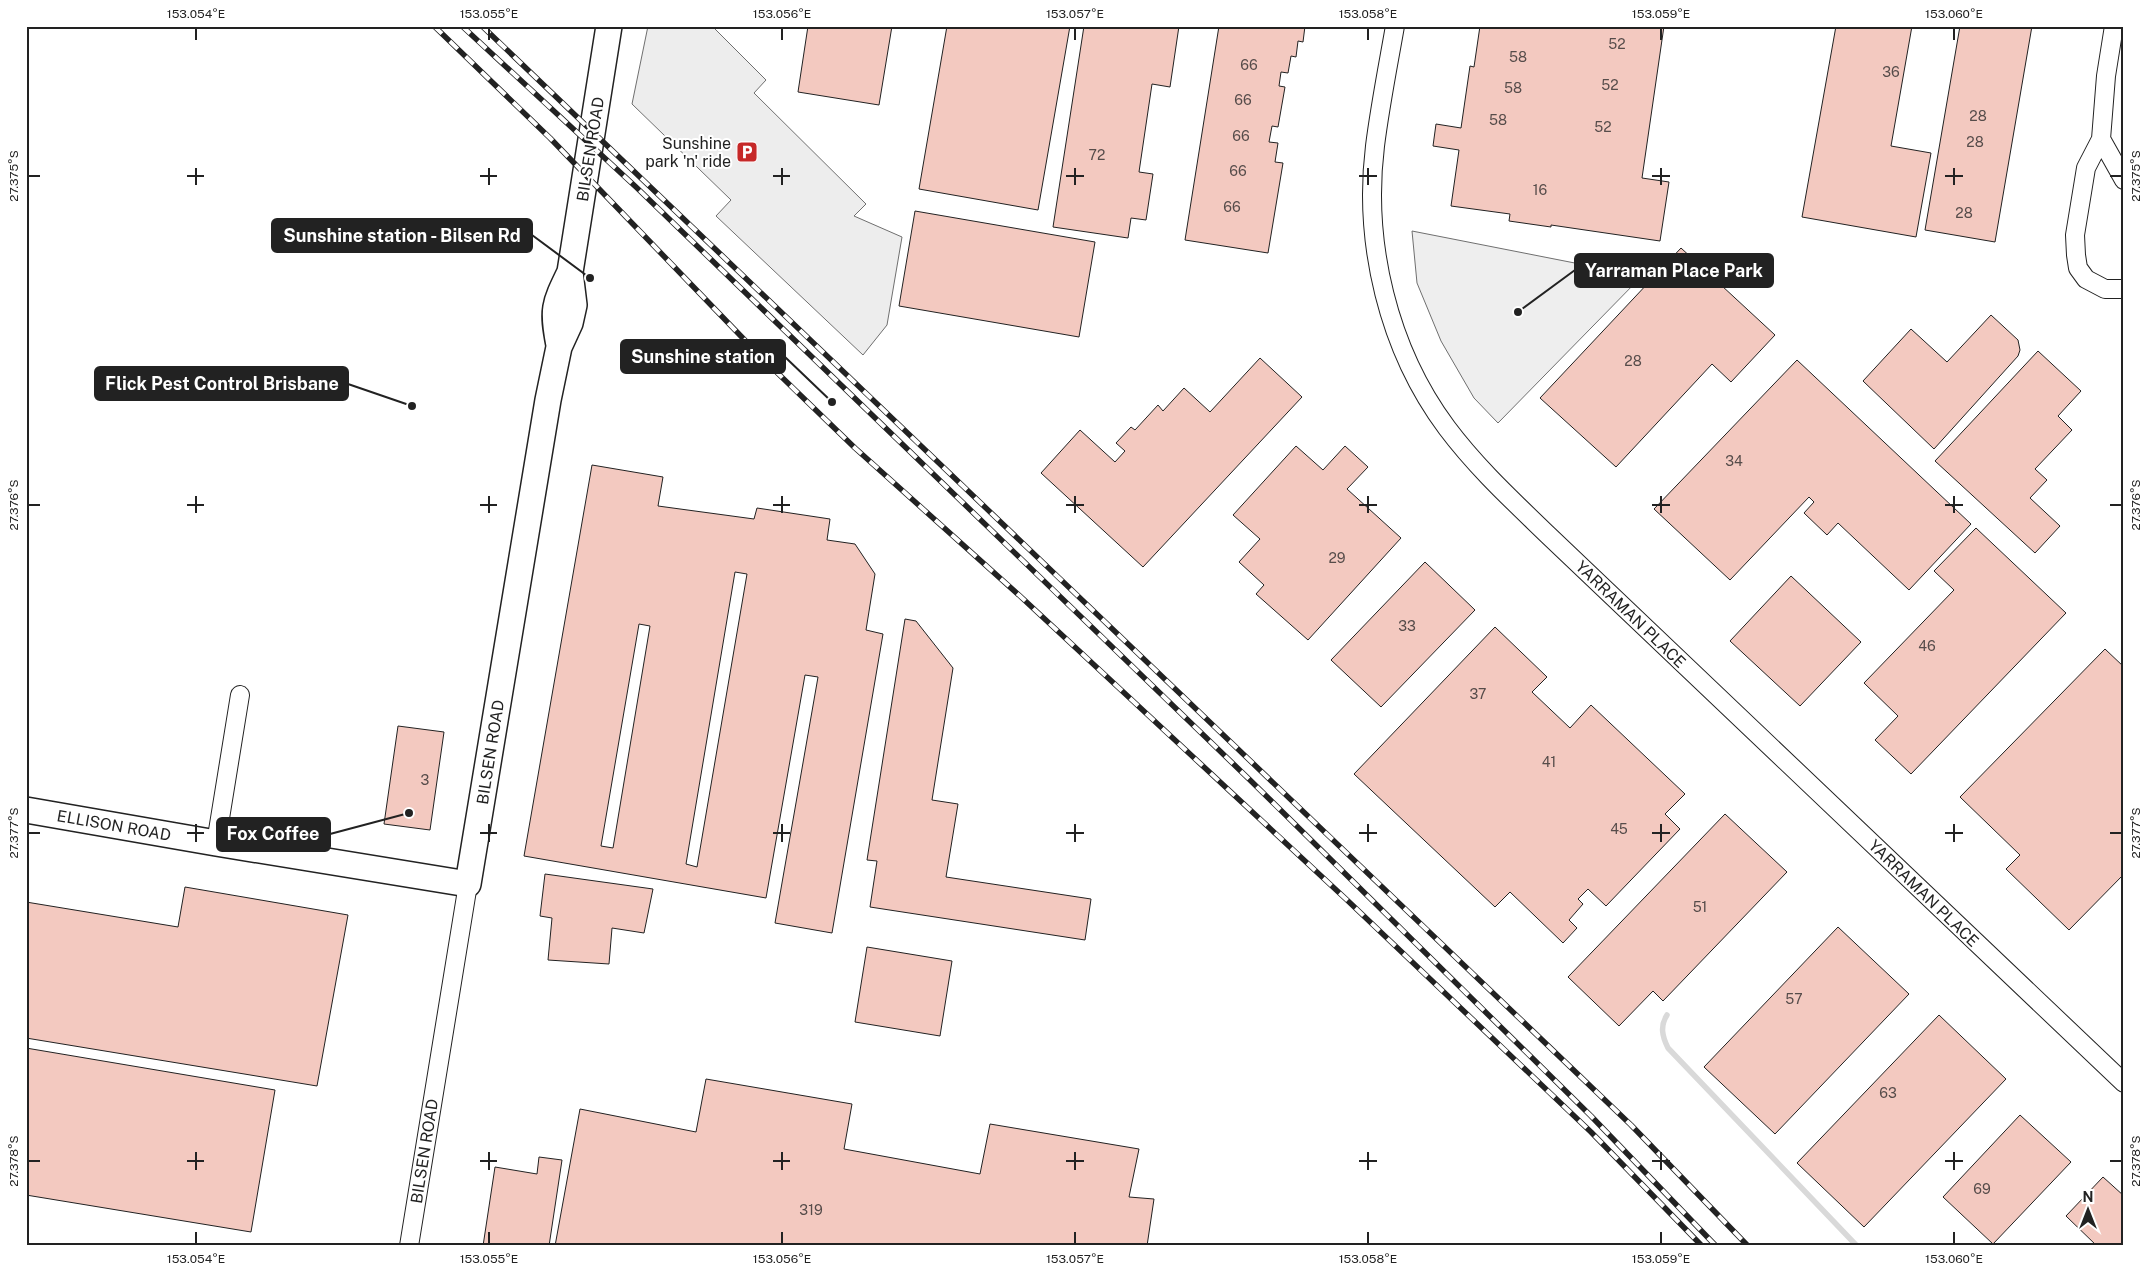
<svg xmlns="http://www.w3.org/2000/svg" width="2150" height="1272" viewBox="0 0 2150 1272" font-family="'Public Sans',sans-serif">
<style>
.green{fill:#eee;stroke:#6f6f6f}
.parking{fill:#ededed;stroke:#6f6f6f}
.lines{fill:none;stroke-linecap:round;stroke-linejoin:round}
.stream{stroke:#d9d9d9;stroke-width:5.5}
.building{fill:#f3c9c0;stroke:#222;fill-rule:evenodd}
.street-casing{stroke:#222;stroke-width:20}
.secondary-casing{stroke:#222;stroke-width:28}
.street{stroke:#fff;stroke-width:18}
.secondary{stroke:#fff;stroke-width:25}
.rail-casing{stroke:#222;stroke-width:5.5}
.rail{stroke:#fff;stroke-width:4;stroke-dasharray:11;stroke-linecap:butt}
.ticks{fill:none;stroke:#222;stroke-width:2}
.labels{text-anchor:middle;stroke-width:4;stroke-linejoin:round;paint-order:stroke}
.number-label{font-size:14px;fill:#564c4a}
.poi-label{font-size:16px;fill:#222;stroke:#fff;text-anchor:end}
.street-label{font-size:16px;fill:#222;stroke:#fff}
.leader{fill:none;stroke:#222;stroke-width:2}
.callout-dot{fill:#222;stroke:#fff;stroke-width:2}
.callout{fill:#222;stroke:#222;stroke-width:2}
.callout-label{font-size:18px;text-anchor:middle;font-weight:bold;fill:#fff}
.neatline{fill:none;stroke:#222;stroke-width:2}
.ticks-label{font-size:12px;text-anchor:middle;fill:#222}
</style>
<rect width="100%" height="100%" fill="#fff"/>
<!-- green -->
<path class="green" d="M 1412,231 L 1590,266 L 1639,279 L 1498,423 L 1474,398 L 1441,341 L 1417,283 Z"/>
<!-- parking -->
<path class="parking" d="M 648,26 L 712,26 L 766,80 L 754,93 L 866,204 L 854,216 L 902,237 L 887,325 L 863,355 L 716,216 L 731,200 L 632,104 Z"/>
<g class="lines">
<!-- stream -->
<path class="stream" d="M 1667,1015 C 1660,1026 1662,1036 1668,1048 L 1857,1246"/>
</g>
<!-- building -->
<path class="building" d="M 808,26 L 892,26 L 879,105 L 798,92 Z
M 947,26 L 1070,26 L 1038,210 L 919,189 Z
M 1084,26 L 1179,26 L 1170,87 L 1152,84 L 1139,172 L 1153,174 L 1146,220 L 1131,218 L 1128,238 L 1053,227 Z
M 1219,26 L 1305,26 L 1303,42 L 1298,41 L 1296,57 L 1291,56 L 1288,73 L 1281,72 L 1279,86 L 1285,87 L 1278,127 L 1272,126 L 1269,142 L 1278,143 L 1275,162 L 1283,163 L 1268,253 L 1185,240 Z
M 1480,26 L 1664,26 L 1642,178 L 1669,182 L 1660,241 L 1551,225 L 1551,227 L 1509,221 L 1510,214 L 1451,206 L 1459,150 L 1433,146 L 1436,124 L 1461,128 L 1470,66 L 1474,67 Z
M 1836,26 L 1912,26 L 1891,146 L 1931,153 L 1916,237 L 1802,217 Z
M 1960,26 L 2032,26 L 1995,242 L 1925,230 Z
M 915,211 L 1095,242 L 1079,337 L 899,306 Z
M 1681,248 L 1775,335 L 1731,382 L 1712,364 L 1616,467 L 1540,398 Z
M 1991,315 L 2018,340 L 2020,350 L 2018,356 L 1934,449 L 1863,381 L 1911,329 L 1947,362 Z
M 2038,351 L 2081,391 L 2058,416 L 2072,430 L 2035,469 L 2047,480 L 2030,498 L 2060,526 L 2035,553 L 1935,461 Z
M 1260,358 L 1302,397 L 1143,567 L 1041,473 L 1080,430 L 1115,462 L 1125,451 L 1116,443 L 1131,427 L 1135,430 L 1158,405 L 1163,411 L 1184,388 L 1210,412 Z
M 1797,360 L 1971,524 L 1909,590 L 1838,523 L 1827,535 L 1804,513 L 1814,502 L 1809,497 L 1730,580 L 1654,509 Z
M 1296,446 L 1323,470 L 1345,446 L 1368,467 L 1347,489 L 1401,538 L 1308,640 L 1256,594 L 1264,585 L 1239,562 L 1260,539 L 1233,515 Z
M 592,465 L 663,477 L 658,506 L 754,519 L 757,508 L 830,519 L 827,540 L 855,544 L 875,574 L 866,630 L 883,634 L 832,933 L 775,923 L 818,677 L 805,675 L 766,898 L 524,856 ZM 735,572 L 747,574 L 697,867 L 686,864 ZM 639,624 L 650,626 L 613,848 L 601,846 Z
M 1976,528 L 2066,613 L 1911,774 L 1875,740 L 1898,716 L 1864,683 L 1954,590 L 1934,571 Z
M 1425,562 L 1475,610 L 1381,707 L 1331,660 Z
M 1791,576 L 1861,642 L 1800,706 L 1730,641 Z
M 905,619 L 916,621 L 953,668 L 932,800 L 958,804 L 946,877 L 1091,899 L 1085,940 L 870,907 L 877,861 L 867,860 Z
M 1495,627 L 1547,677 L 1532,692 L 1570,728 L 1591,705 L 1685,794 L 1665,814 L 1680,829 L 1606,906 L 1588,889 L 1578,899 L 1583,904 L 1569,920 L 1577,928 L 1563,943 L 1510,892 L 1495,907 L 1354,774 Z
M 2105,649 L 2124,667 L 2124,874 L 2069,930 L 2006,869 L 2020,855 L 1960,797 Z
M 398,726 L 444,732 L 430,830 L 384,824 Z
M 1725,814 L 1787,872 L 1663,1001 L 1653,991 L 1619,1026 L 1568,977 Z
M 545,874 L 653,889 L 644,933 L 612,928 L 609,964 L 548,960 L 552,918 L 540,916 Z
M 185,887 L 348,915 L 317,1086 L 26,1038 L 26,902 L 178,927 Z
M 1838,927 L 1909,994 L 1775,1134 L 1704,1067 Z
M 867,947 L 952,961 L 940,1036 L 855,1022 Z
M 1939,1015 L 2006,1079 L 1864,1227 L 1797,1163 Z
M 26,1048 L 275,1090 L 251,1232 L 26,1195 Z
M 706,1079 L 852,1104 L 844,1149 L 980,1174 L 990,1124 L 1139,1149 L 1129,1197 L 1154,1199 L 1147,1246 L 555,1246 L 580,1109 L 696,1132 Z
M 2020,1115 L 2071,1162 L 1993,1244 L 1943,1197 Z
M 539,1157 L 562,1160 L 549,1246 L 483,1246 L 495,1167 L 537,1174 Z
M 2103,1177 L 2124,1196 L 2124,1246 L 2097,1246 L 2066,1216 Z"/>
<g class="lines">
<!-- street casing -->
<g class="street-casing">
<path id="street" d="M 1395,26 C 1388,66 1380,106 1375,146 C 1363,243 1388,349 1447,428 C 1477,468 1513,501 1548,535 L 2124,1083
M 2114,26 L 2106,76 L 2101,139 L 2086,168 L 2075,235 L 2076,255 L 2078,268 L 2086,279 L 2105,289 L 2124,289
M 2101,139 L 2124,180
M 216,843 L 240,695
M 409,1246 L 468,884"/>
</g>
<!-- secondary casing -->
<g class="secondary-casing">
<path id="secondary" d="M 559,345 C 552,309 554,305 570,272 L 609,26
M 26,810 L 216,843 L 468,884 L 548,400 L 559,347 L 570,323 L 574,305 L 570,272"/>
</g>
<!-- street -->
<use href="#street" class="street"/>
<!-- secondary -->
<use href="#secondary" class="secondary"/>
<!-- rail casing -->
<g class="rail-casing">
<path id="rail" d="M 434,26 L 550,138 L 763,359 L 855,448 L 1020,596 L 1347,900 L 1591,1132 L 1702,1246
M 462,26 L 636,187 L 1251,781 L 1591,1116 L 1716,1246
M 482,26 L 1631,1125 L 1748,1246"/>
</g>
<!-- rail -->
<use href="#rail" class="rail"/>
</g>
<!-- ticks -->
<path class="ticks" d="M 196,28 L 196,40M 489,28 L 489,40M 782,28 L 782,40M 1075,28 L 1075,40M 1368,28 L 1368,40M 1661,28 L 1661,40M 1954,28 L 1954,40M 196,168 L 196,185M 489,168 L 489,185M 782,168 L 782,185M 1075,168 L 1075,185M 1368,168 L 1368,185M 1661,168 L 1661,185M 1954,168 L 1954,185M 28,176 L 40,176M 187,176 L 204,176M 480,176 L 497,176M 773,176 L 790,176M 1066,176 L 1084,176M 1359,176 L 1377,176M 1652,176 L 1670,176M 1945,176 L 1963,176M 2110,176 L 2122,176M 196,496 L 196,513M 489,496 L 489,513M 782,496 L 782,513M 1075,496 L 1075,513M 1368,496 L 1368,513M 1661,496 L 1661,513M 1954,496 L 1954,513M 28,505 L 40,505M 187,505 L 204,505M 480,505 L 497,505M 773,505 L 790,505M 1066,505 L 1084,505M 1359,505 L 1377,505M 1652,505 L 1670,505M 1945,505 L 1963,505M 2110,505 L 2122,505M 196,824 L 196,842M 489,824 L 489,842M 782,824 L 782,842M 1075,824 L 1075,842M 1368,824 L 1368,842M 1661,824 L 1661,842M 1954,824 L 1954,842M 28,833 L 40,833M 187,833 L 204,833M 480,833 L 497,833M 773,833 L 790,833M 1066,833 L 1084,833M 1359,833 L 1377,833M 1652,833 L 1670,833M 1945,833 L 1963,833M 2110,833 L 2122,833M 196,1152 L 196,1170M 489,1152 L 489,1170M 782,1152 L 782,1170M 1075,1152 L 1075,1170M 1368,1152 L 1368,1170M 1661,1152 L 1661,1170M 1954,1152 L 1954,1170M 28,1161 L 40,1161M 187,1161 L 204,1161M 480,1161 L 497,1161M 773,1161 L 790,1161M 1066,1161 L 1084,1161M 1359,1161 L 1377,1161M 1652,1161 L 1670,1161M 1945,1161 L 1963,1161M 2110,1161 L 2122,1161M 196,1232 L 196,1244M 489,1232 L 489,1244M 782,1232 L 782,1244M 1075,1232 L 1075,1244M 1368,1232 L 1368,1244M 1661,1232 L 1661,1244M 1954,1232 L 1954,1244"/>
<!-- icons -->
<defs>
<g id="parking-square" transform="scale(1.125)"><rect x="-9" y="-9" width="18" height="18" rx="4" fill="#c62828" stroke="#fff"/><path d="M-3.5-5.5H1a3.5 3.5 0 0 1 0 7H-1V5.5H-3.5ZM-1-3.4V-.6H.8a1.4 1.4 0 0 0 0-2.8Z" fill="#fff"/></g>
</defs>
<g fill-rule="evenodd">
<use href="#parking-square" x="747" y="152"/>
</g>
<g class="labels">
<!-- number labels -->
<g class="number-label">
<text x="1617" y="49">52</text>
<text x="1518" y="62">58</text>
<text x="1249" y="70">66</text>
<text x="1891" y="77">36</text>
<text x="1610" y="90">52</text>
<text x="1513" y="93">58</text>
<text x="1243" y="105">66</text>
<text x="1978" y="121">28</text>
<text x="1498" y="125">58</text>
<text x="1603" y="132">52</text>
<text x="1241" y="141">66</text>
<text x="1975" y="147">28</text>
<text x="1097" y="160">72</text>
<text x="1238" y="176">66</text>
<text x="1540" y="195">16</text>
<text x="1232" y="212">66</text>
<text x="1964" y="218">28</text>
<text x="1633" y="366">28</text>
<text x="1734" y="466">34</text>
<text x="1337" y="563">29</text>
<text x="1407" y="631">33</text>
<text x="1927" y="651">46</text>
<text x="1478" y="699">37</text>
<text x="1549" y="767">41</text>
<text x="425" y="785">3</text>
<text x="1619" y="834">45</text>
<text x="1700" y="912">51</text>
<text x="1794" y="1004">57</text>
<text x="1888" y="1098">63</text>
<text x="1982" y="1194">69</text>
<text x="811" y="1215">319</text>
</g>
<!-- poi labels -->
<g class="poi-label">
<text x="731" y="149">Sunshine<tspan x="731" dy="18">park 'n' ride</tspan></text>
</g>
<!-- street labels -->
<g class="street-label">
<text transform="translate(590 149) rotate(-81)" y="6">BILSEN ROAD</text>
<text transform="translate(1631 614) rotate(44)" y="6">YARRAMAN PLACE</text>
<text transform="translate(490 752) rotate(-81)" y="6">BILSEN ROAD</text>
<text transform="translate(114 825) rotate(10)" y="6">ELLISON ROAD</text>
<text transform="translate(1924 893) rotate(44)" y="6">YARRAMAN PLACE</text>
<text transform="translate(424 1151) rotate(-81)" y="6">BILSEN ROAD</text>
</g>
</g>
<!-- callouts -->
<path class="leader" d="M590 278L532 235M1518 312L1575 270M832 402L785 357M412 406L348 384M409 813L330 834"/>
<g class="callout-dot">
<circle cx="590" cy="278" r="5"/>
<circle cx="1518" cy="312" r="5"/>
<circle cx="832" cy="402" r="5"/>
<circle cx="412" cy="406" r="5"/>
<circle cx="409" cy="813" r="5"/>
</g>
<g class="callout">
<rect x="272" y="219" width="260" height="33" rx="5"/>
<rect x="1575" y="254" width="198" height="33" rx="5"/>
<rect x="621" y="340" width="164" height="33" rx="5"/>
<rect x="95" y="367" width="253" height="33" rx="5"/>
<rect x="217" y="818" width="113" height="33" rx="5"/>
</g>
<g class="callout-label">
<text x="402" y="242">Sunshine station - Bilsen Rd</text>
<text x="1674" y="277">Yarraman Place Park</text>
<text x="703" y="363">Sunshine station</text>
<text x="222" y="390">Flick Pest Control Brisbane</text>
<text x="273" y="840">Fox Coffee</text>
</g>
<!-- border -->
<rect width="2150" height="1272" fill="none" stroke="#ffffff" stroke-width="55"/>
<!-- north arrow -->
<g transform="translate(2088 1210)" stroke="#ffffff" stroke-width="4" paint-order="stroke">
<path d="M0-4L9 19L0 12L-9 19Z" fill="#222222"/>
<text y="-8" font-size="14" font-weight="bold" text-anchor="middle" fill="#222222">N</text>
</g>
<rect x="28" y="28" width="2094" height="1216" class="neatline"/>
<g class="ticks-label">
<text x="196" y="18">153.054°E</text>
<text x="489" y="18">153.055°E</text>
<text x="782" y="18">153.056°E</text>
<text x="1075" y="18">153.057°E</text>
<text x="1368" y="18">153.058°E</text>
<text x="1661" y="18">153.059°E</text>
<text x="1954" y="18">153.060°E</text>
<text transform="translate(14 176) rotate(-90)" y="4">27.375°S</text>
<text transform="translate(2136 176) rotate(-90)" y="4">27.375°S</text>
<text transform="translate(14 505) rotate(-90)" y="4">27.376°S</text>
<text transform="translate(2136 505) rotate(-90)" y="4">27.376°S</text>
<text transform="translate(14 833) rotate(-90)" y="4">27.377°S</text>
<text transform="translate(2136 833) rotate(-90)" y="4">27.377°S</text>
<text transform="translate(14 1161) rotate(-90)" y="4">27.378°S</text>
<text transform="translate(2136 1161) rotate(-90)" y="4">27.378°S</text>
<text x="196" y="1263">153.054°E</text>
<text x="489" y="1263">153.055°E</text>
<text x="782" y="1263">153.056°E</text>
<text x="1075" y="1263">153.057°E</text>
<text x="1368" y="1263">153.058°E</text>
<text x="1661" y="1263">153.059°E</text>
<text x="1954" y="1263">153.060°E</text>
</g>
</svg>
